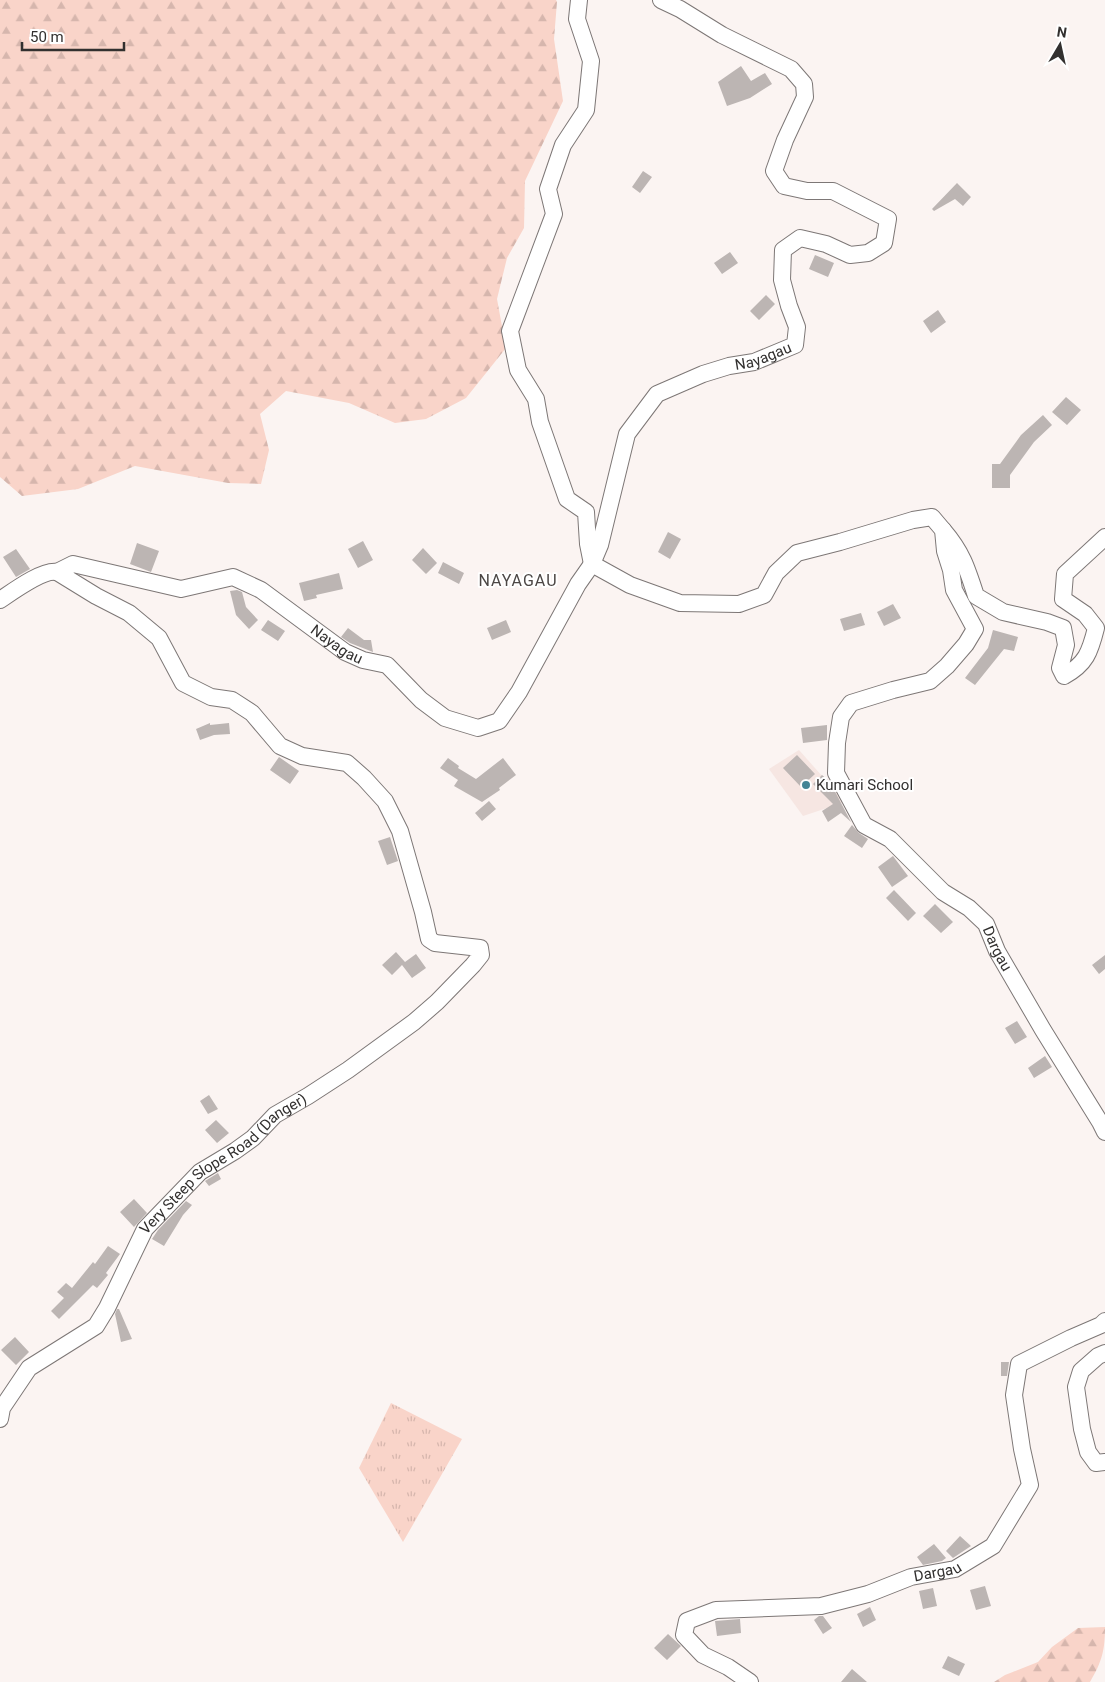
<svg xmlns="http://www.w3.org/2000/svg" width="1105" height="1682" viewBox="0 0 1105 1682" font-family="Roboto,sans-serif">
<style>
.built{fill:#f6e6e2}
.forest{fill:url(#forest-firs)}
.park{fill:url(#park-tufts)}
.building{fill:#bcb5b3}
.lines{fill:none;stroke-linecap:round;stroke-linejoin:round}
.minor-casing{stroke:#7d7776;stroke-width:18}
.minor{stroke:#fff;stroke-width:16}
.poi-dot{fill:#438596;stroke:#fff;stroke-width:2}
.labels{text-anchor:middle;stroke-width:4;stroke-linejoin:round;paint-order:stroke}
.street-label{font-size:15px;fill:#32302f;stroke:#fff}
.poi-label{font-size:15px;fill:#32302f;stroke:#fff;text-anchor:start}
.neighbourhood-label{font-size:16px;letter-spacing:1px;fill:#4c4745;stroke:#fff}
</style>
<defs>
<pattern id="forest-firs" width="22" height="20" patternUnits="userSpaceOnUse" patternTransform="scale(1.25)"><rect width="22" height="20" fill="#f9d4c9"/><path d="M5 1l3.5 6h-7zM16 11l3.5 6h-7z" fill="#d6b6ad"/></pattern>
<pattern id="park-tufts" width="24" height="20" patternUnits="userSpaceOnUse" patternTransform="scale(1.25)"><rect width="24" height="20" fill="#f9d4c9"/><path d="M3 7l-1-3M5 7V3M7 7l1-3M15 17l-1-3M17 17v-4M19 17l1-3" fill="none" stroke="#d6b6ad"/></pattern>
</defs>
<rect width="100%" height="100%" fill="#fbf4f2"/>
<!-- built -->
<path class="built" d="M 799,750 L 845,802 L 803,816 L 769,769 Z"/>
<!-- forest -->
<path class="forest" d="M 0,0 L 556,0 L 557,2 L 554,39 L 563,101 L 525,181 L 524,228 L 507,258 L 497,299 L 506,348 L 466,398 L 426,419 L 395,423 L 349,403 L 286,391 L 260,414 L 269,450 L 261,484 L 228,483 L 135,466 L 78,489 L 22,496 L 0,477 Z
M 1105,1627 C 1105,1650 1102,1662 1090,1682 L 994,1682 L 1005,1675 L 1038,1662 L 1052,1647 L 1078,1628 Z"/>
<!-- park -->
<path class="park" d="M 391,1403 L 462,1439 L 403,1542 L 359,1468 Z"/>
<!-- building -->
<path class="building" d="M 741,66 L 751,81 L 765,73 L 772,84 L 750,98 L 727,106 L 718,82 Z
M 643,171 L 652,177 L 640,193 L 632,187 Z
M 957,183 L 971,197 L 963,206 L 955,199 L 934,211 L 932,209 Z
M 730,252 L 738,263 L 722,274 L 714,263 Z
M 815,255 L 834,263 L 828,277 L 809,269 Z
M 766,295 L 775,304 L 759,320 L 750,311 Z
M 938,310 L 946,322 L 931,333 L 923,321 Z
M 1066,397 L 1081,410 L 1067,425 L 1052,412 Z
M 1043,415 L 1052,425 L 1034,442 L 1010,475 L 1010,488 L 992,488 L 992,464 L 1000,464 L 1021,435 Z
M 668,532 L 681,539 L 670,559 L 658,552 Z
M 363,541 L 373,560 L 358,568 L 348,549 Z
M 137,543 L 159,551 L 151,572 L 130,564 Z
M 423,548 L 437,563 L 426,574 L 412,560 Z
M 16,549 L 30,569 L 16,577 L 3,557 Z
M 443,562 L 464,573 L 459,584 L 438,573 Z
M 339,573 L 343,589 L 316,595 L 317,598 L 304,601 L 299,583 Z
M 237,590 L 242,592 L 246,607 L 258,620 L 249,629 L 236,615 L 230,591 Z
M 893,604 L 901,618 L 884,626 L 877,612 Z
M 861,613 L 865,625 L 844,631 L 840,619 Z
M 268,620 L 285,631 L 278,641 L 261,630 Z
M 506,620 L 511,632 L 492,640 L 487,628 Z
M 348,628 L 364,640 L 371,640 L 373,652 L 350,643 L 341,637 Z
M 993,630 L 1018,637 L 1014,651 L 1004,649 L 975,685 L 965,678 L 988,648 Z
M 210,723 L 210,725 L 229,723 L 230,734 L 214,735 L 200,740 L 196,729 Z
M 827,725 L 827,740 L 803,743 L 801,728 Z
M 797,755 L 815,774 L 801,787 L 783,768 Z
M 279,757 L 299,771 L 290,784 L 270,770 Z
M 448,758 L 459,766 L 458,768 L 476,779 L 503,758 L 516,775 L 499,788 L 500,790 L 482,802 L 454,786 L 458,780 L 440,768 Z
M 822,775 L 830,782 L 851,822 L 841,813 L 828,822 L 822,811 L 833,804 L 813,784 Z
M 489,801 L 496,809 L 482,821 L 475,813 Z
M 852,825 L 859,833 L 868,839 L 862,848 L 844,836 Z
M 390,837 L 398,861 L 387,865 L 378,841 Z
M 893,856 L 908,876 L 892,887 L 878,867 Z
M 894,890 L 916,913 L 908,921 L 886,898 Z
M 935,904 L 953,922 L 941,933 L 923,916 Z
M 396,952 L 405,962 L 416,954 L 426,968 L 412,978 L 402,965 L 392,975 L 382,965 Z
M 1105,955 L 1105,969 L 1099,974 L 1092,965 Z
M 1017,1021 L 1027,1037 L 1015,1044 L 1005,1028 Z
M 1045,1056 L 1052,1067 L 1034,1078 L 1028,1068 Z
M 209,1095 L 218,1109 L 208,1114 L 200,1101 Z
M 216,1120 L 229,1133 L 217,1143 L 205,1130 Z
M 218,1173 L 221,1179 L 209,1186 L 205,1181 Z
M 134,1199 L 147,1213 L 134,1227 L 120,1212 Z
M 186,1201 L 192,1205 L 183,1215 L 164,1246 L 152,1239 L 158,1230 Z
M 108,1246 L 120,1254 L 106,1273 L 108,1275 L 97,1288 L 93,1285 L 59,1319 L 51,1311 L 64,1298 L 57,1292 L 66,1283 L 72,1288 L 93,1262 L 95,1264 Z
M 117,1309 L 119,1309 L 132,1339 L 121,1342 L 115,1314 Z
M 15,1337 L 29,1352 L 16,1365 L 1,1350 Z
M 1001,1362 L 1009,1362 L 1007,1376 L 1001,1376 Z
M 960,1536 L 971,1546 L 953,1558 L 946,1551 Z
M 934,1544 L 946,1558 L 942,1561 L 923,1565 L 917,1557 Z
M 985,1586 L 991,1606 L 976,1610 L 970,1590 Z
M 933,1588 L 937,1606 L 923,1609 L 919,1591 Z
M 870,1607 L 876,1620 L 863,1627 L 857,1614 Z
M 819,1616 L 823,1616 L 832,1628 L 823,1634 L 814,1620 Z
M 740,1619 L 741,1633 L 717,1636 L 715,1621 Z
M 668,1634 L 681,1646 L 667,1660 L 654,1648 Z
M 948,1656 L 965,1664 L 959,1676 L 942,1668 Z
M 852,1669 L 867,1682 L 841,1682 Z"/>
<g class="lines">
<!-- minor casing -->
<g class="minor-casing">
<g id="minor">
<path id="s1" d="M 579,0 L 577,19 L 591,61 L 586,110 L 563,145 L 548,189 L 554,214 L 510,331 L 518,370 L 536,399 L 540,422 L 567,499 L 586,512 L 588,544 L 592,564 L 630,585 L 680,603 L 739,604 L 764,595 L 776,573 L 797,553 L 840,542 L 913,520 L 932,517 L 943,530 L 945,551 L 951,570 L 954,590 L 975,629 L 966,644 L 947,666 L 930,681 L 893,690 L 851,703 L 841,717 L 837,743 L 836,773 L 864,825 L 890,839 L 943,892 L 969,908 L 986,924 L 997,951 L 1043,1030 L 1100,1122 L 1105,1132"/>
<path d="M 943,530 C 962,552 967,568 976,596 L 1003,612 L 1047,622 L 1063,628 L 1066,645 L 1060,668 L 1064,676 C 1086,664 1090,652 1096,628 L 1085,614 L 1063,599 L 1065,574 L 1105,537"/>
<path id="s2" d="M 0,600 C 12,592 43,569 57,572 L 73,564 L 181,589 L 233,577 L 261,590 L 345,652 L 363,660 L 387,665 L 421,700 L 445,718 L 478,728 L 499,721 L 519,692 L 578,584 L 592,564 L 600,545 L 627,434 L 657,394 L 703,374 L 729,366 L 754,362 L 795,345 L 797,327 L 789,306 L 782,280 L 783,250 L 800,238 L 826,244 L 850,255 L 868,253 L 884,243 L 888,219 L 833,191 L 807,191 L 784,186 L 774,171 L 785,140 L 805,97 L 804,84 L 791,69 L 722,35 L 680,9 L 661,0"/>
<path d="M 1105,1353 L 1098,1356 L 1081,1371 L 1076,1387 L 1082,1429 L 1088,1452 L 1096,1463 L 1105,1462"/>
<path id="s3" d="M 0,1419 L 2,1408 L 29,1368 L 96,1326 L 107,1308 L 145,1229 L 200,1172 L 235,1151 L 253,1138 L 275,1115 L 308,1096 L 348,1070 L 414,1022 L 437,1002 L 473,965 L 481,955 L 480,948 L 435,943 L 429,939 L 423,912 L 400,831 L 385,801 L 364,778 L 347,763 L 302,756 L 280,746 L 252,713 L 232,700 L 211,697 L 183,683 L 159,638 L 129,613 L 96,596 L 57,572"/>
<path id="s4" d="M 750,1682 L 728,1667 L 703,1655 L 684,1635 L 687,1621 L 716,1610 L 821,1606 L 868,1594 L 911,1577 L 955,1569 L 993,1546 L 1030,1485 L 1022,1449 L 1014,1395 L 1019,1364 L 1071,1338 L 1101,1325 L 1105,1321"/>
</g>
</g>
<!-- minor -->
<use href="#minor" class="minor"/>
</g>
<!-- markers -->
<circle class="poi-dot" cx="806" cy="785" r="5"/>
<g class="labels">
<!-- street labels -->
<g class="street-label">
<text dy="5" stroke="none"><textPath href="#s2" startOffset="1042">Nayagau</textPath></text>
<text dy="5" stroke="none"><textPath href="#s2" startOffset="371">Nayagau</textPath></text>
<text dy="5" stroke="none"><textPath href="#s1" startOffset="1574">Dargau</textPath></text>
<text dy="5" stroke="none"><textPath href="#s3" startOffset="350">Very Steep Slope Road (Danger)</textPath></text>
<text dy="5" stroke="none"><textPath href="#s4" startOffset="354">Dargau</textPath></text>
</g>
<!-- poi labels -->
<g class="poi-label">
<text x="816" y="790">Kumari School</text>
</g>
<!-- neighbourhood labels -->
<g class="neighbourhood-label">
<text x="518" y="586">NAYAGAU</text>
</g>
</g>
<!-- north arrow -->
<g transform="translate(1060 45) rotate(9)" stroke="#ffffff" stroke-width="4" paint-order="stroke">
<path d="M0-4L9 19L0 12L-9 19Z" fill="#32302f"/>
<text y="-8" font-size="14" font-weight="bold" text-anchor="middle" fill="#32302f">N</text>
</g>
<!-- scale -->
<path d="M22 42v8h102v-8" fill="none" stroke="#32302f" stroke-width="2.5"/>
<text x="30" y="42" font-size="15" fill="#32302f" stroke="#ffffff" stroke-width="4" paint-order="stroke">50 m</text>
</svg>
